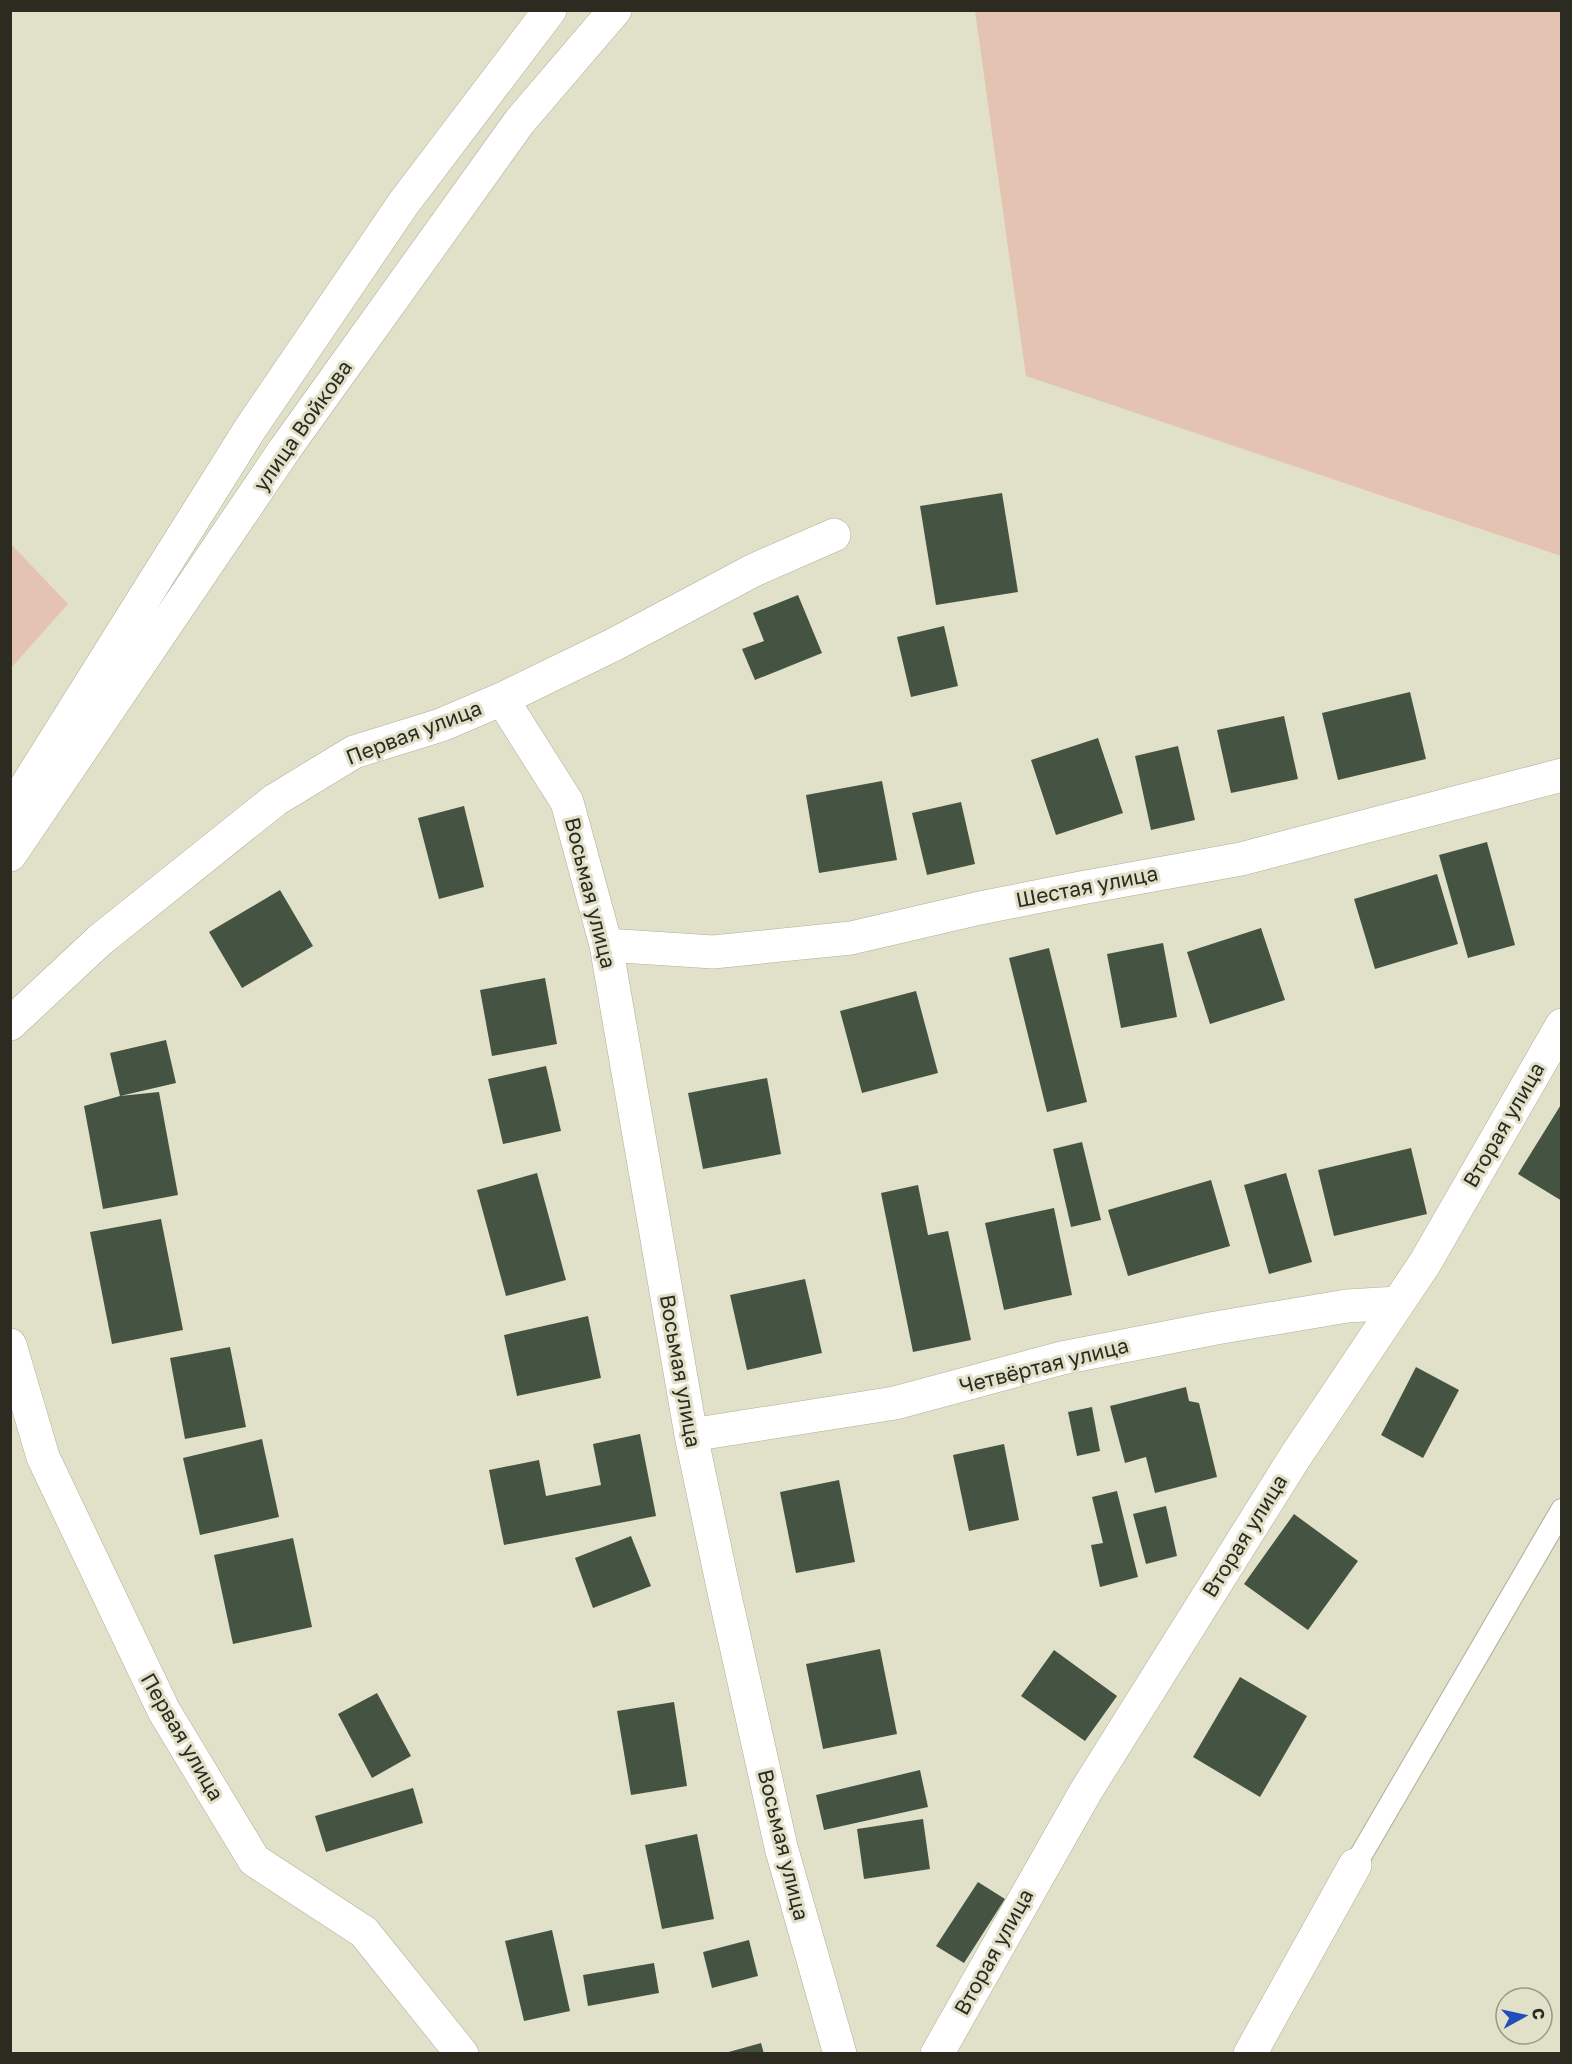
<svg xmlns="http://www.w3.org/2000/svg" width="1572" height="2064" viewBox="0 0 1572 2064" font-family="'Golos Text',sans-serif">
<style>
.green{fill:#e5c3b3}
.building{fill:#455442}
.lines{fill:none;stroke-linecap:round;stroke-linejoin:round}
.lane-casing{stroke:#adaf97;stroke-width:24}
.street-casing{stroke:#adaf97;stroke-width:34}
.secondary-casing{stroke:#adaf97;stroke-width:34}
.lane{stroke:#fff;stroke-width:22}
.street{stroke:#fff;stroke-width:33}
.secondary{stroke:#fff;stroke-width:33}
.labels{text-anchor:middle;stroke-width:6;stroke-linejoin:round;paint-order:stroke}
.street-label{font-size:21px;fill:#2b2b21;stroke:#e0e1c8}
</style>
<rect width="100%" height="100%" fill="#e0e1c8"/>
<!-- green -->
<path class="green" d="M 975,11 L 1561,11 L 1561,556 L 1026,376 Z
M 11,544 L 68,604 L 11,668 Z"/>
<!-- building -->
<path class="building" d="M 1002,493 L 1018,592 L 936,605 L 920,506 Z
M 798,595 L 822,653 L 755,680 L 742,649 L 764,641 L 753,613 Z
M 944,626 L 958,686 L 911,697 L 897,637 Z
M 1410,692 L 1426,759 L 1338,780 L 1322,713 Z
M 1284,716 L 1298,779 L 1231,793 L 1217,730 Z
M 1098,738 L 1123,813 L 1056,835 L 1031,760 Z
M 1178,746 L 1195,820 L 1151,830 L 1135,756 Z
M 882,781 L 897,860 L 819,873 L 806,795 Z
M 961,802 L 975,864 L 927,875 L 912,813 Z
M 464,806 L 484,887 L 439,899 L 418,818 Z
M 1487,842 L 1515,945 L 1468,958 L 1439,855 Z
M 1437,874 L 1458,944 L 1375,969 L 1354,899 Z
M 280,890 L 313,946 L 242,988 L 209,932 Z
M 1261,928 L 1285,1000 L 1210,1024 L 1187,952 Z
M 1163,943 L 1177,1017 L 1121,1028 L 1107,954 Z
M 1049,948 L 1087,1102 L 1047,1112 L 1009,958 Z
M 545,978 L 557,1044 L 492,1056 L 480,990 Z
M 916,991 L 938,1073 L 862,1093 L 840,1011 Z
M 166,1040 L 176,1083 L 120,1096 L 110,1053 Z
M 546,1066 L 561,1131 L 503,1144 L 488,1079 Z
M 767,1078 L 781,1154 L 703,1169 L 688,1093 Z
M 159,1092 L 178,1195 L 103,1209 L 84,1106 L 120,1096 Z
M 1562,1103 L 1562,1201 L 1518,1174 Z
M 1082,1142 L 1101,1220 L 1071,1227 L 1053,1149 Z
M 1411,1148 L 1427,1214 L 1334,1236 L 1318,1170 Z
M 537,1173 L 566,1280 L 506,1296 L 477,1190 Z
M 1286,1173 L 1312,1262 L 1269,1274 L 1244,1185 Z
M 1211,1180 L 1230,1246 L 1128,1276 L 1108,1210 Z
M 918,1185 L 928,1235 L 948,1231 L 971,1340 L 913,1352 L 881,1193 Z
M 1054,1208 L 1072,1295 L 1004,1310 L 985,1223 Z
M 161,1219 L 183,1330 L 112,1344 L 90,1232 Z
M 805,1279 L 822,1353 L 747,1370 L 730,1295 Z
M 588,1316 L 601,1378 L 517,1396 L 504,1335 Z
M 230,1347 L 246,1427 L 185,1439 L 170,1358 Z
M 1416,1367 L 1459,1390 L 1423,1458 L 1381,1435 Z
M 1186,1387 L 1189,1401 L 1199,1403 L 1217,1477 L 1155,1493 L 1146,1457 L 1125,1463 L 1110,1406 Z
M 1092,1407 L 1100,1451 L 1077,1456 L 1068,1412 Z
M 640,1434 L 656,1516 L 504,1545 L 489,1470 L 539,1460 L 546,1496 L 601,1485 L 593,1444 Z
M 262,1439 L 279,1517 L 200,1535 L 183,1458 Z
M 1004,1444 L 1019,1520 L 969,1531 L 953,1455 Z
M 839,1480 L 855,1562 L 796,1573 L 780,1492 Z
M 1117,1491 L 1138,1577 L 1100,1587 L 1091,1545 L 1103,1543 L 1092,1497 Z
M 1166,1506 L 1177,1556 L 1146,1564 L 1133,1514 Z
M 1294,1514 L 1358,1561 L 1308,1630 L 1244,1584 Z
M 631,1536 L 651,1586 L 593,1608 L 575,1558 Z
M 293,1538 L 312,1627 L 233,1644 L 214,1555 Z
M 880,1649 L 897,1734 L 823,1749 L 806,1664 Z
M 1054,1650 L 1117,1696 L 1085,1741 L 1021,1696 Z
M 1240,1677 L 1307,1716 L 1260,1797 L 1193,1757 Z
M 377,1693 L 411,1756 L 372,1778 L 338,1714 Z
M 674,1702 L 687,1786 L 631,1795 L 617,1711 Z
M 920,1770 L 928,1807 L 824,1830 L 816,1795 Z
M 413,1788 L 423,1823 L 326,1852 L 315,1816 Z
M 923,1819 L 930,1869 L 864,1879 L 857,1829 Z
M 697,1834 L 714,1919 L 662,1929 L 645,1845 Z
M 978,1882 L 1005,1899 L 964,1963 L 936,1946 Z
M 552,1930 L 570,2011 L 524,2021 L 505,1941 Z
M 749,1940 L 758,1976 L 712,1988 L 703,1952 Z
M 654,1963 L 659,1993 L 588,2006 L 583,1975 Z
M 761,2043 L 764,2054 L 725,2054 L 725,2053 Z"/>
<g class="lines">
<!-- lane casing -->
<g class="lane-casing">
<path id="lane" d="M 1355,1865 L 1562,1510"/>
</g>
<!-- street casing -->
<g class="street-casing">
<path id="street" d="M 502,699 L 567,802 L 606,945 L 691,1435 L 723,1587 L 781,1847 L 840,2054
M 606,945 L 713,952 L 851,938 L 980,908 L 1081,888 L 1241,859 L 1562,775
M 10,1024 L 100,940 L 275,800 L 354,752 L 441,725 L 502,699 L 613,645 L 754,570 L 834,535
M 10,1345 L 43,1457 L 164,1711 L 254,1860 L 364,1932 L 462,2054
M 691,1435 L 895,1403 L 1062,1358 L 1216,1328 L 1347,1306 L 1398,1303
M 937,2054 L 1086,1791 L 1295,1457 L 1425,1263 L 1562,1025
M 1250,2054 L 1355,1865"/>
</g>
<!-- secondary casing -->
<g class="secondary-casing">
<path id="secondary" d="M 10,812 L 250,429 L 403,204 L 550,10
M 10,855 L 285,449 L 520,121 L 615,10"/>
</g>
<!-- lane -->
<use href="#lane" class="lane"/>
<!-- street -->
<use href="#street" class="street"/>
<!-- secondary -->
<use href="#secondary" class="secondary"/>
</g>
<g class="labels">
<!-- street labels -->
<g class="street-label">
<text transform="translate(303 426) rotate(-55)" y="7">улица Войкова</text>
<text transform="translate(414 733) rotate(-21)" y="7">Первая улица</text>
<text transform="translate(1087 887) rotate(-11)" y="7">Шестая улица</text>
<text transform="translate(590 893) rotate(76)" y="7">Восьмая улица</text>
<text transform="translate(1504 1125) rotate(-60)" y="7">Вторая улица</text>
<text transform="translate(1044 1366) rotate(-14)" y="7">Четвёртая улица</text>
<text transform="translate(680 1371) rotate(80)" y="7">Восьмая улица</text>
<text transform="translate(1245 1536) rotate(-58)" y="7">Вторая улица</text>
<text transform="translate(182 1737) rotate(60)" y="7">Первая улица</text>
<text transform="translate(783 1845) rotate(76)" y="7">Восьмая улица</text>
<text transform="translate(994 1952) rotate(-61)" y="7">Вторая улица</text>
</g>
</g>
<!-- border -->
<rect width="1572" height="2064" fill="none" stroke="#2b2b21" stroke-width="24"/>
<!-- north arrow -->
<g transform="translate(1524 2016) rotate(82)"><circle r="28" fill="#e0e1c8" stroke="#989885" stroke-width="1.5"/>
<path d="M0-4.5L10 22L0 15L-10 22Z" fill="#244dbc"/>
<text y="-9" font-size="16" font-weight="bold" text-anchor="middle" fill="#2b2b21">С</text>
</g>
</svg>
